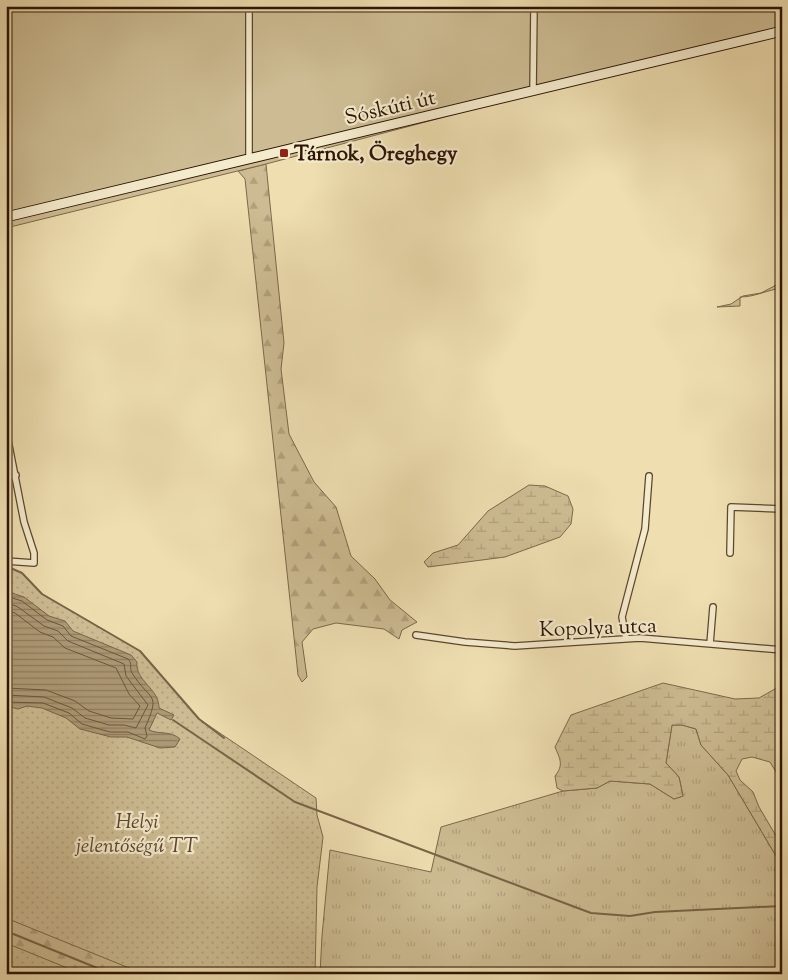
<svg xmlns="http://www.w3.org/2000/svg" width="788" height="980" viewBox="0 0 788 980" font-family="'Sorts Mill Goudy',serif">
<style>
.grass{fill:url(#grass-tufts);stroke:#7c684b}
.forest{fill:url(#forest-firs);stroke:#7c684b}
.wetland{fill:url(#wetland-marsh);stroke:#7c684b}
.park{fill:url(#park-dots);stroke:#7c684b}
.garden{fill:#cdbc93;stroke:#7c684b}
.water{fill:url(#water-rules);stroke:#796447}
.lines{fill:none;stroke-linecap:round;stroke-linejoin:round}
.shore{stroke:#6c563c;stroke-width:1}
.stream{stroke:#796447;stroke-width:2}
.minor-casing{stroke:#5c462e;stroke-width:8}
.secondary-casing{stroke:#2c1403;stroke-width:11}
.minor{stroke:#f4eacc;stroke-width:5.5}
.secondary{stroke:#f4eacc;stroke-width:9}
.poi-dot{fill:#8f2418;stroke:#f4eacc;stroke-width:2}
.labels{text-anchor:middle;stroke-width:4.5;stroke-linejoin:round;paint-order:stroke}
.street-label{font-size:21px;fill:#2c1403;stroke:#f4eacc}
.poi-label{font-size:21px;font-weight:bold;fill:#2c1403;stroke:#f4eacc;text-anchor:start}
.park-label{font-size:21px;font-style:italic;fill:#5c462e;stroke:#f4eacc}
</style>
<defs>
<pattern id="grass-tufts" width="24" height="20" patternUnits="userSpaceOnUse" patternTransform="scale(1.25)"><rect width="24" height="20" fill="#cdbc93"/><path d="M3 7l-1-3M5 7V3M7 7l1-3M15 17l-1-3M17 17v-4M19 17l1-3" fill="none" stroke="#b0a17d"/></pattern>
<pattern id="forest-firs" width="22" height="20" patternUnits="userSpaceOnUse" patternTransform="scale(1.25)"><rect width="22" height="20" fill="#cdbc93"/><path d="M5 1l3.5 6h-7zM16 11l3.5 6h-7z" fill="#b0a17d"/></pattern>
<pattern id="wetland-marsh" width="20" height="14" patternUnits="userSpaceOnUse" patternTransform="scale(1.25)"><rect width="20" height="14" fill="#cdbc93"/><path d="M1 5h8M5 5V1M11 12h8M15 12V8" fill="none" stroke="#b0a17d"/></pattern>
<pattern id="park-dots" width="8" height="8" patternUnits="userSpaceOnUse" patternTransform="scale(1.25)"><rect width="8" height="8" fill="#cdbc93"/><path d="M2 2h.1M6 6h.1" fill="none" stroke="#b0a17d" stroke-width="1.8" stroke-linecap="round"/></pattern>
<pattern id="water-rules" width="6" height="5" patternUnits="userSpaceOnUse" patternTransform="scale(1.25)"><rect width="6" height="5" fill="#ac9975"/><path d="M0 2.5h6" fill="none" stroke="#8c7c5e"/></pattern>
</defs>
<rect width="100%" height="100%" fill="#eedeb0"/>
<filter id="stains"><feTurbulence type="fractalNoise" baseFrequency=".004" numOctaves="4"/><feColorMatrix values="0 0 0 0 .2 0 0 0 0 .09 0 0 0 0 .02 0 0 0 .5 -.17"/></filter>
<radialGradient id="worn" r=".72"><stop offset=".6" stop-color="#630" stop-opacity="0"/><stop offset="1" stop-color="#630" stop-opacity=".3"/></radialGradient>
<!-- grass -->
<path class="grass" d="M 782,282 L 782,288 C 767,290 755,297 740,297 L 740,306 L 717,307 L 731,304 L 743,296 L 761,293 Z
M 672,725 L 682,725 L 696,729 L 701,745 L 728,775 L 782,866 L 782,974 L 320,974 L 322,936 L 330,850 L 431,872 L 441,827 L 563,791 L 597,788 L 610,781 L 650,784 L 674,799 L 683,796 L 679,777 L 666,763 Z"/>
<!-- forest -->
<path class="forest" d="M 266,164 L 284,343 L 281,369 L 289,434 L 314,482 L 336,507 L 351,556 L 375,579 L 390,600 L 417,622 L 402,630 L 399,639 L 384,629 L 336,623 L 313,629 L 302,642 L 307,677 L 302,682 L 298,675 L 245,179 L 238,171 Z
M 6,880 L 190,974 L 6,974 Z"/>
<!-- wetland -->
<path class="wetland" d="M 529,485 L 545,486 L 568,496 L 573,509 L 571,524 L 560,537 L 505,557 L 428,567 L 424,562 L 433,553 L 458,545 L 488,511 Z
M 663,683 L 735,699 L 759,698 L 782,685 L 782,782 L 770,762 L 752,757 L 742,759 L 736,771 L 740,780 L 753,792 L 759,807 L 782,846 L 782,866 L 728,775 L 701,745 L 696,729 L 682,725 L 672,725 L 666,763 L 679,777 L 683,796 L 674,799 L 650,784 L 610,781 L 597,788 L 563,791 L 557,788 L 555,776 C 564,765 560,759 555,747 L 571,715 Z"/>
<!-- park -->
<path class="park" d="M 6,566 L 22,573 L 42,594 L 140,651 L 199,719 L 316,798 L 317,815 L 323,837 L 317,887 L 315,974 L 144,974 L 6,918 Z
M 6,943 L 82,974 L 6,974 Z"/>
<!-- garden -->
<path class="garden" d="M 6,6 L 782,6 L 782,34 L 524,96 L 266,164 L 6,228 Z"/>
<!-- water -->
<path class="water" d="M 6,591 L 24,597 L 49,616 L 65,621 L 73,631 L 131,655 L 137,662 C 135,681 159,688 159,708 L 174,715 L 171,720 L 157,713 L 149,730 C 160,735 170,730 180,739 L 175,747 L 160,748 L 127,737 L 111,737 L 80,729 L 66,718 L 42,708 L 27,706 L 18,709 L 6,706 Z"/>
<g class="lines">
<!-- shore -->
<path class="shore" d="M 6,596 L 22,601 L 47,620 L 63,626 L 71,636 L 128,659 C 133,664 129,668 132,673 C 151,703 161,691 145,728 L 147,736 L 145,739 L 128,732 L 110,732 L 82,724 L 69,713 L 43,703 L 6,702
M 6,602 L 18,607 L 44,626 L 58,631 L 68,641 L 124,664 L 126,676 L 148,705 L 136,728 L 124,725 L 109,725 L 85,718 L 72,708 L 44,697 L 6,695
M 6,610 L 15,613 L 40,632 L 53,637 L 65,648 L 116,668 L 129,694 L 140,706 L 133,719 L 111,718 L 89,711 L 75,701 L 46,690 L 6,688"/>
<!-- stream -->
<path class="stream" d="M 6,566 L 22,573 L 42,594 L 140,651 L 199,719 L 224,738
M 173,720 L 295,802 L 591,913 L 630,916 L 655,912 L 782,906
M 6,931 L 112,974"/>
<!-- minor casing -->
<g class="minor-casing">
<path id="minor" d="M 249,6 L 249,158
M 533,91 L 534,6
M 6,430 L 24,522 L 34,553 L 34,563 L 6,561
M 6,477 L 16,475
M 730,553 L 731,507 L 782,509
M 416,635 L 465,642 L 515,646 L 640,638 L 782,650
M 626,638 L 622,617 L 645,529 L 649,476
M 710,644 L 713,607"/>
</g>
<!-- secondary casing -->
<g class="secondary-casing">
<path id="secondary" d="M 6,217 L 782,31"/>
</g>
<!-- minor -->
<use href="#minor" class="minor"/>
<!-- secondary -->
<use href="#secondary" class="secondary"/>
</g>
<!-- markers -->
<rect class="poi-dot" x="279" y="148" width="10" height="10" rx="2.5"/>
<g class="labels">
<!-- street labels -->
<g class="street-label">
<text transform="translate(390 107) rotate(-13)" y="7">Sóskúti út</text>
<text transform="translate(598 627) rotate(-2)" y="7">Kopolya utca</text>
</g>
<!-- poi labels -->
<g class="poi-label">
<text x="294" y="160">Tárnok, Öreghegy</text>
</g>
<!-- park labels -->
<g class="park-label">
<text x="137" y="828">Helyi<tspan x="137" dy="24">jelentőségű TT</tspan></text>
</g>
</g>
<!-- margin -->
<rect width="788" height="980" fill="none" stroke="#eedeb0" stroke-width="25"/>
<rect x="8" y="8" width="773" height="965" fill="none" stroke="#2c1403" stroke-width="2.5"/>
<rect x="12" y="12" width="763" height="955" fill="none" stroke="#2c1403"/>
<rect width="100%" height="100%" filter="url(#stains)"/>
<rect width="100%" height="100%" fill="url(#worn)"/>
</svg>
